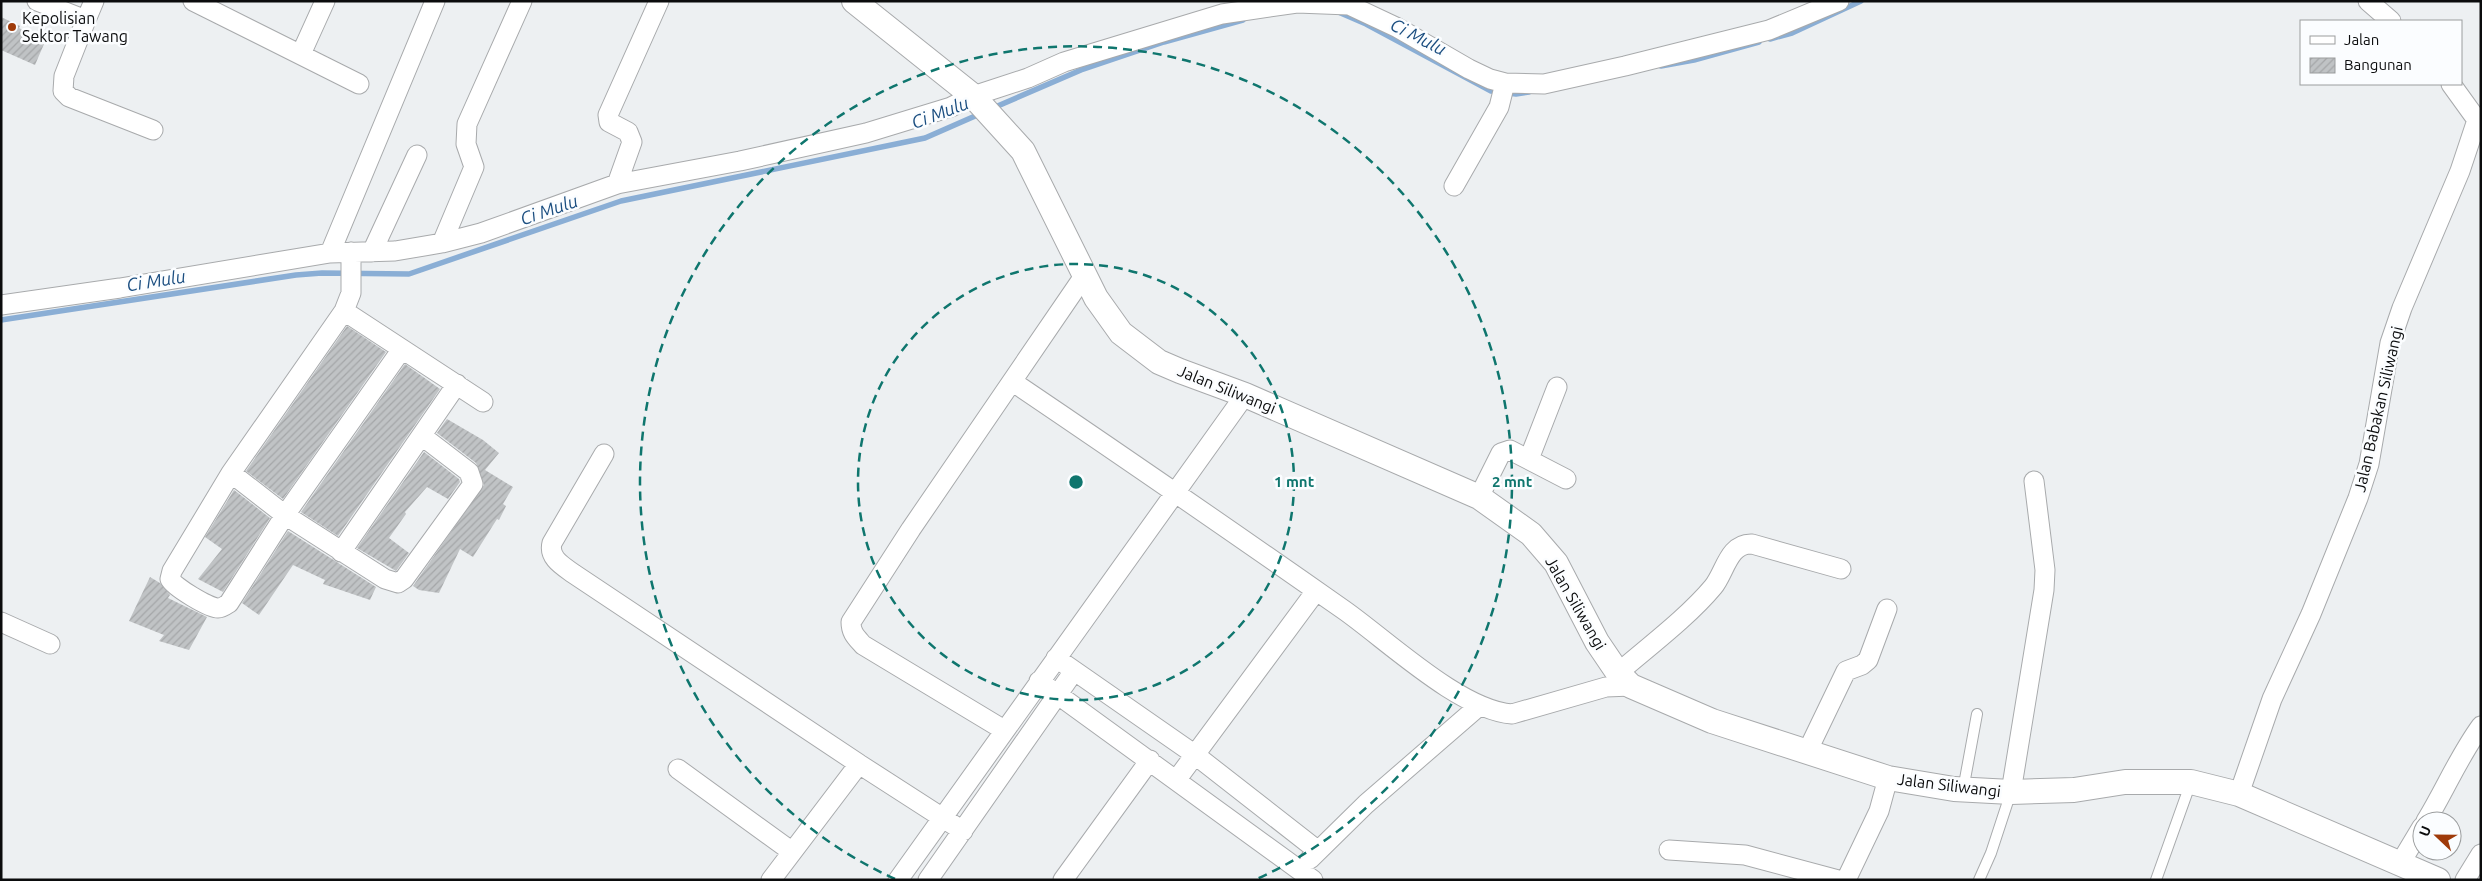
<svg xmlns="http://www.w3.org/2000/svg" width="2482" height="881" viewBox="0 0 2482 881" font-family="Ubuntu,sans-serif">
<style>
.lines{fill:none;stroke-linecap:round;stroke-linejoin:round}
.stream{stroke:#8aaed5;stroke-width:5.5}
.building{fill:url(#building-hatch)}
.service-casing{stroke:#a8aaac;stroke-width:12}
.minor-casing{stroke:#a8aaac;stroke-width:21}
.tertiary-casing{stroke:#a8aaac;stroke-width:26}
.service{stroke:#fff;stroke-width:10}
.minor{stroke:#fff;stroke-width:19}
.tertiary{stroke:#fff;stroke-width:24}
.ring{fill:none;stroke:#0f766e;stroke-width:2.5;stroke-dasharray:9 6}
.poi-dot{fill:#9f3b0a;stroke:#fbfdff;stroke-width:2}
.labels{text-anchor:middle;stroke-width:5;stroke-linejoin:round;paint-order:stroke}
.poi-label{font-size:16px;fill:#0b0c0d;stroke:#fbfdff;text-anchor:start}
.street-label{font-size:16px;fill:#0b0c0d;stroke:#fbfdff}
.water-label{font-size:18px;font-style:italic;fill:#1b4e80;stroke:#fbfdff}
.centre{fill:#0f766e;stroke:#fbfdff;stroke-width:2.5}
.ring-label{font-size:15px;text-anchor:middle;font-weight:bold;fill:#0f766e;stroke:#fbfdff;stroke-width:5;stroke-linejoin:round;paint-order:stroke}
</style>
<defs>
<pattern id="building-hatch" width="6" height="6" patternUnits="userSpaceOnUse" patternTransform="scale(1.25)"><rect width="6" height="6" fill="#c0c3c5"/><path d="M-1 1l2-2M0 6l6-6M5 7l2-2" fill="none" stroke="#a4a6a8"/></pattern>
</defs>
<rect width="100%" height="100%" fill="#edf0f2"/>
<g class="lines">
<!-- stream -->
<path class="stream" d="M 1336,11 L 1366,24 L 1491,91 L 1516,94 L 1529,92
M 1770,39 L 1792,33 L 1861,1
M 1661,66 L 1694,60 L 1759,42
M 993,108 L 1081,70 L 1164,42 L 1243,20
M 1,320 L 296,275 L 322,273 L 409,274 L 621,201 L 925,138 L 982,113"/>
</g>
<!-- building -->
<path class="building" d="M 1,17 L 20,26 L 19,28 L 27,32 L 26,36 L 44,44 L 35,65 L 1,50 Z
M 347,326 L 386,352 L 283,499 L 246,471 Z
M 405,364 L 440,389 L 338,536 L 301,512 Z
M 447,419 L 483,440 L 499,453 L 485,470 L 513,487 L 503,504 L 506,506 L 499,520 L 497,519 L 473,557 L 460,549 L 439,593 L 419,590 L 413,586 L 484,485 L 476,463 L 437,433 Z
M 424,452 L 459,479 L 460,482 L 448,499 L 427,487 L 405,512 L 406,514 L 389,538 L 409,553 L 396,571 L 357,548 Z
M 234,490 L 270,518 L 223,592 L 198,579 L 222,549 L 205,537 Z
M 288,531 L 376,587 L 370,600 L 323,584 L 325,580 L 293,565 L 259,615 L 242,603 Z
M 150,577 L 160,583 L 170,595 L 168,598 L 207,617 L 189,650 L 159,641 L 164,635 L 129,621 Z"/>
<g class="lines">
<!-- service casing -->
<g class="service-casing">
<path id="service" d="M 1963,790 L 1977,714
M 1979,880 L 1991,853 L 2011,792
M 2156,880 L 2191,782"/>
</g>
<!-- minor casing -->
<g class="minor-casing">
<path id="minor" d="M 37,1 L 86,20 L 94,1
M 193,1 L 359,84
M 2368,1 L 2391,21
M 86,20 L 64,76 L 63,91 L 69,97 L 153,130
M 301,54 L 325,1
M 617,184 L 632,142 L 628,132 L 609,122 L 608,115 L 659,1
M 1454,186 L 1499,107 L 1505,83
M 442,243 L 474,167 L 466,144 L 467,124 L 522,1
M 351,252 L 351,293 L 344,311 L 483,402
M 372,252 L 417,155
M 330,253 L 435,1
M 1,305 L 120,288 L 330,253 L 395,251 L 442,243 L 481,233 L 617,184 L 740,161 L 866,133 L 951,107 L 973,96 L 1028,78 L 1064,62 L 1222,14 L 1297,3 L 1349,5 L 1398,28 L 1469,69 L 1490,79 L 1505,83 L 1544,84 L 1625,66 L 1769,30 L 1839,1
M 344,311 L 231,473 L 172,571 L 170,579 C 174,587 209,608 218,608 C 222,608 226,605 229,603 L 285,515 L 402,349
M 1013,382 C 1124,457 1234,533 1344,610 C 1388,641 1460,710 1512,714 L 1606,687 L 1631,686
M 604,454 L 552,543 C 548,558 563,566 574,574 L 859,764
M 1529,459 L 1557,387
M 231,473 L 285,515 L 385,579 L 398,583 L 404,579 L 473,484 L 469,472 L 422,436
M 1479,497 L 1501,453 L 1510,450 L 1566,479
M 341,552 L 457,384
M 1,622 L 50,644
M 1056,658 L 1194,754 L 1317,850
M 1618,673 C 1648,647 1688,617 1713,587 C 1725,573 1728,543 1752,544 L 1841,569
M 1039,681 L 1313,880
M 1004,730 L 863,645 C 856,637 851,633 851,622 L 911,529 L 1084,276
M 1807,752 L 1846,671 L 1862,665 L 1868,660 L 1887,609
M 678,769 L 791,851
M 1177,779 L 1316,591
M 2011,792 L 2044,590 L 2045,570 L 2034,481
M 2239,794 L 2272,699 L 2311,614 L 2358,498 L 2369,464 L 2390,343 L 2402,308 L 2460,171 L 2477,120 L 2451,84
M 2426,821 C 2445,790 2459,756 2481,726
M 1669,850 L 1745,855 L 1838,880
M 1310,859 L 1366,804 L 1479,706
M 2401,862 L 2422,827
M 771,880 L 859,764 L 963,831
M 898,880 L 1245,395
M 928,880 L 1074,671
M 1063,880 L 1150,760
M 1846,880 L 1879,811 L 1888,778
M 2465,880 L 2481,854"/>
</g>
<!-- tertiary casing -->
<g class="tertiary-casing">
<path id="tertiary" d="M 854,1 L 973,96 L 1023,151 L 1096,298 L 1121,333 L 1159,362 L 1180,371 L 1245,395 L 1479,497 L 1531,534 L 1556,563 L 1597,642 L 1618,673 L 1631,686 L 1712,721 L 1888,778 L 1954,789 L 2011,792 L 2074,790 L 2125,782 L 2191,782 L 2239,794 L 2438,880"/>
</g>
<!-- service -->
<use href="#service" class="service"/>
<!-- minor -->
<use href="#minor" class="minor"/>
<!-- tertiary -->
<use href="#tertiary" class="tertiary"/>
</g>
<!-- distance rings -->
<g class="ring">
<circle cx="1076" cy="482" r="218"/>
<path d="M895 879A436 436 0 1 1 1257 879"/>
</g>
<!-- markers -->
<circle class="poi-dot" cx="12" cy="27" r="5"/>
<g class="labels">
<!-- poi labels -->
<g class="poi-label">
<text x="22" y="24">Kepolisian<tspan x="22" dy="18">Sektor Tawang</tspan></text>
</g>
<!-- street labels -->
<g class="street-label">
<text transform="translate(1227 389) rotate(22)" y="6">Jalan Siliwangi</text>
<text transform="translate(2378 409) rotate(-77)" y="6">Jalan Babakan Siliwangi</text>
<text transform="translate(1576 603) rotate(60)" y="6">Jalan Siliwangi</text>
<text transform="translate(1949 785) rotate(7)" y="6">Jalan Siliwangi</text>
</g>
<!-- water labels -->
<g class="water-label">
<text transform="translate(1418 37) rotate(27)" y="6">Ci Mulu</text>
<text transform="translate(940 113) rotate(-21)" y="6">Ci Mulu</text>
<text transform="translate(549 210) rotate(-19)" y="6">Ci Mulu</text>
<text transform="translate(156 281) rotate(-9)" y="6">Ci Mulu</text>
</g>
</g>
<circle cx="1076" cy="482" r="8" class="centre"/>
<g class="ring-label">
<text x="1294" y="487">1 mnt</text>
<text x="1512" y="487">2 mnt</text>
</g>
<!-- border -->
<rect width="2482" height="881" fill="none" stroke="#0b0c0d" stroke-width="5"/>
<!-- legend -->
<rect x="2300" y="20" width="162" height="65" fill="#fbfdff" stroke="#9b9d9e"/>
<rect x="2310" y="36" width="25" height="8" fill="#ffffff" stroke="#9b9d9e"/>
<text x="2344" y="45" font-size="15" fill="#0b0c0d">Jalan</text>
<rect x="2310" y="58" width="25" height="15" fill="url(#building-hatch)" stroke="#9b9d9e"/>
<text x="2344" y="70" font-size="15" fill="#0b0c0d">Bangunan</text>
<!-- north arrow -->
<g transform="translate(2437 836) rotate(292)"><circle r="24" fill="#fbfdff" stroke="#9b9d9e"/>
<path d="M0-4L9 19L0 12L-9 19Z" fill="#9f3b0a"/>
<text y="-8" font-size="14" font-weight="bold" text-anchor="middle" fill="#0b0c0d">U</text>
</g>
</svg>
